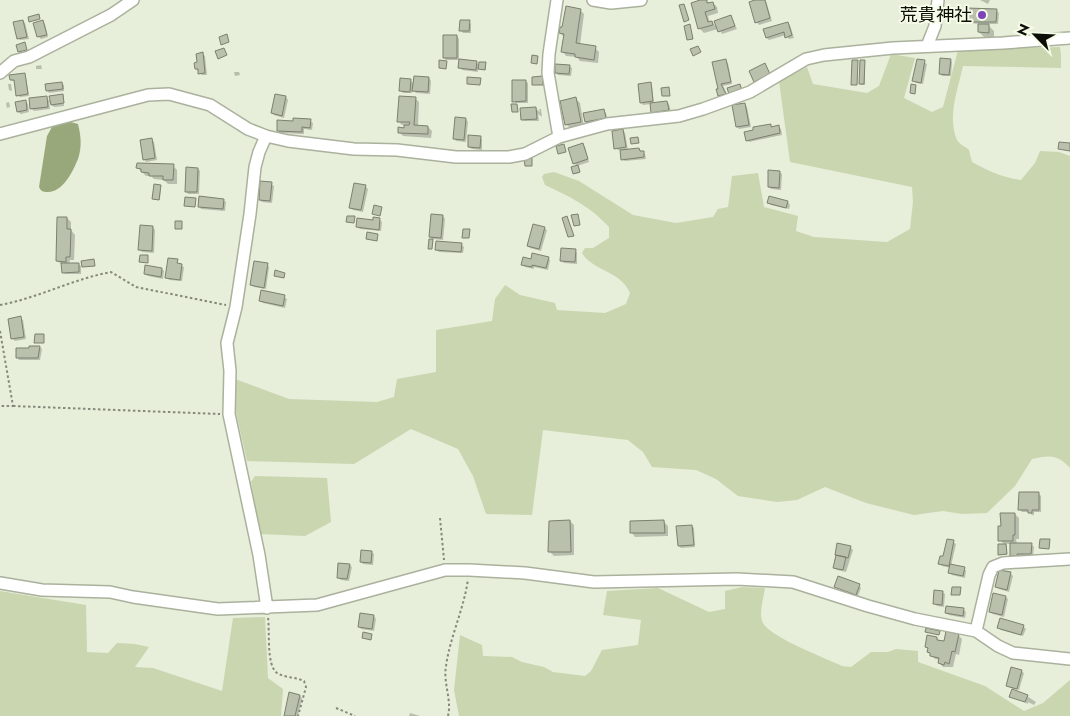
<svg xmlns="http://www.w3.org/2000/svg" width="1070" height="716" viewBox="0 0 1070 716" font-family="Jost,'Noto Sans JP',sans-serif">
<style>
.green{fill:#cad6b0}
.water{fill:#99a87a}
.shadow{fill:#0003}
.building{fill:#b9c0ac;stroke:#7b816e}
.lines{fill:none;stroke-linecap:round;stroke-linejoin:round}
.minor-casing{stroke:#aab19d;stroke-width:14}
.path{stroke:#85897b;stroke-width:2;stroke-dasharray:2.5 2.5;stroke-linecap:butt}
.minor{stroke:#fff;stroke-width:11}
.poi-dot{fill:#7d44ba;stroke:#f4fbe6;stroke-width:2}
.labels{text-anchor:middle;stroke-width:4;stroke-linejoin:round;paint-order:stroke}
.poi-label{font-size:18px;fill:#0c0e07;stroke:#f4fbe6;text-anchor:end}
</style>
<rect width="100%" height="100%" fill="#e7eed9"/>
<!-- green -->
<path class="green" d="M 1060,47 L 1061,55 L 1061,68 L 963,66 C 958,89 947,117 957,140 C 959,144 966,147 969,150 L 972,162 C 986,170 1004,178 1021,180 L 1035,163 L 1040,151 L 1059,152 L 1070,156 L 1070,468 C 1057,454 1050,455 1032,459 L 1015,486 L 987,513 L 962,514 L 943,511 L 914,515 L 866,503 L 825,487 L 797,500 L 777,502 L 738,496 L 716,479 L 696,470 L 652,467 L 643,452 L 628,440 L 543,430 L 532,515 L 486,514 L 473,476 L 458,449 L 411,429 L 354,464 L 247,461 L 230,386 L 235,379 L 289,399 L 377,402 L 394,397 L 397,379 L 436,372 L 436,330 L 492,321 L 495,299 L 505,285 L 520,295 L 555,303 L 557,310 L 605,313 L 626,304 L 630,293 C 620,270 594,272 582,253 L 585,248 L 593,248 L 609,238 L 609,227 C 591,207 569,196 545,185 L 542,177 L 544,174 L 554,172 L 579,181 L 633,215 L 676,223 L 713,217 L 718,209 L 728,207 L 732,176 L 758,173 L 764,207 L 798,216 L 796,231 L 814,237 L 887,242 L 910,229 L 913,202 L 912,187 L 790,162 L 779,81 L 807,67 L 813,84 L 867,93 L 879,86 L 891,54 L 915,58 L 904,98 L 932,112 L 943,107 L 958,50 Z
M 255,476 L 327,478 L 331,522 L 305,536 L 260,534 L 251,482 Z
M 742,587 L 765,588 C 764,597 758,614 763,623 C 770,637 825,658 842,666 L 851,667 L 871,652 L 888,652 L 896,649 L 918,651 L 918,662 L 985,686 L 1024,711 L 1043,703 L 1070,680 L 1070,716 L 459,716 L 454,690 L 460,635 L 482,645 L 483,656 L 512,657 L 522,662 L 544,667 L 553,672 L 585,676 L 591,671 L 602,650 L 638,645 L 641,620 L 603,615 L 607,591 L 658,588 L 709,612 L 725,609 L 725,591 Z
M 0,591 L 86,605 L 87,652 L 108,653 L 117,643 L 135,644 L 149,647 L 135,667 L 153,668 L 222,691 L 233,618 L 265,617 L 268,678 L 283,689 L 281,716 L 0,716 Z"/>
<!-- water -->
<path class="water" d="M 67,121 L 78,124 C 81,136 82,147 78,159 C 73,171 63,192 48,192 C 42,192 41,191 39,187 L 47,136 L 52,127 Z"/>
<!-- shadow -->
<path class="shadow" d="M 705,0 L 710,4 L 713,3 L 717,7 L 718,13 L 708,16 L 710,23 L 712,22 L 718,29 L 704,33 L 700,29 Z
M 759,0 L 766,1 L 772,21 L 759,25 L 757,22 Z
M 980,0 L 990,0 L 988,4 Z
M 580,10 L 584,14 L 580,45 L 595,48 L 599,52 L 598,63 L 580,61 L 577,57 L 566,56 L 563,52 L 564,37 L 560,33 Z
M 996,10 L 999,13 L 998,24 L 987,24 L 994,31 L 994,38 L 984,37 L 979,32 L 979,24 L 970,23 L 968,21 Z
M 731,17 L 737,29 L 722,34 L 716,22 Z
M 23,21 L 25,23 L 29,39 L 20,40 L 18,38 Z
M 43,22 L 45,24 L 48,37 L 41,39 L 38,36 Z
M 469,22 L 471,24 L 471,33 L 463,33 L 461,30 Z
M 787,23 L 790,25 L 794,38 L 789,39 L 786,35 L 769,40 L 767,38 Z
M 457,36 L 459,39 L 459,60 L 446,60 L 444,58 Z
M 202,54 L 205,56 L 207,75 L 202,75 L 196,69 Z
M 725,60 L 728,63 L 732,84 L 723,86 L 728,96 L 721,98 L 719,95 Z
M 950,60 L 952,62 L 951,76 L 942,76 L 940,73 Z
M 865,61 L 865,85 L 861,85 L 860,84 Z
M 476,62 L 480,66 L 485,64 L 486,70 L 481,70 L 478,67 L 478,72 L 462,70 L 460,67 Z
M 924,62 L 927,64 L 923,84 L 916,83 L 914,81 Z
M 41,65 L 42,69 L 36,69 L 36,66 Z
M 569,66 L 572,68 L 571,76 L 558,75 L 556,73 Z
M 234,72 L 239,72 L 240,75 L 235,76 Z
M 24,74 L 26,77 L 29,96 L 20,97 L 17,95 L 15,82 L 11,80 Z
M 429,78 L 431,81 L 430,94 L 416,93 L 413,90 L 412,93 L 403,93 L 401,90 L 401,80 L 411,81 L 414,84 Z
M 525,81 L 528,83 L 528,103 L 516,103 L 513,101 Z
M 61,83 L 64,85 L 64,91 L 49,93 L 47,90 Z
M 8,84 L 11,84 L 12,91 L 9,90 Z
M 650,84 L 652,86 L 654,104 L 667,102 L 669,104 L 671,112 L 655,115 L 653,112 L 651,104 L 643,105 L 641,102 Z
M 63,96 L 64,106 L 54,107 L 49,102 L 50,109 L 34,111 L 32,109 L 30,100 L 46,97 L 51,103 Z
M 286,97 L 288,100 L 284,118 L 274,115 L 272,113 Z
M 415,98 L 419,102 L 418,126 L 428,127 L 432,131 L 431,138 L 403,136 L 399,132 L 405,129 L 405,125 L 402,125 L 398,121 Z
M 576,99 L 580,103 L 584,126 L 570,128 L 566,124 Z
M 25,101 L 28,104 L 29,112 L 21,114 L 18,112 Z
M 9,102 L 10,107 L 7,108 L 6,103 Z
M 745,104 L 747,107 L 751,127 L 739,129 L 737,127 Z
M 536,109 L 540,112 L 539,109 L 541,109 L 542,117 L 538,114 L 539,121 L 524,121 L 522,119 Z
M 604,111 L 606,113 L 608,121 L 589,124 L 586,122 Z
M 466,119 L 468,122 L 466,142 L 456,141 L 454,138 Z
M 310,121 L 313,123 L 312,130 L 304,129 L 304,134 L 280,133 L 278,130 Z
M 770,125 L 773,128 L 778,127 L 781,129 L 782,135 L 749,142 L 747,140 Z
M 623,130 L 625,133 L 628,150 L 639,149 L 645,154 L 646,159 L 625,161 L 622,159 L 621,150 L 618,150 L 616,148 Z
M 480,137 L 482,139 L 482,150 L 472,149 L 469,147 Z
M 152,140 L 154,142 L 157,160 L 146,162 L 144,159 Z
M 582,145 L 585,147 L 589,162 L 577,166 L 579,168 L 580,173 L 575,174 L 578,167 L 574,163 Z
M 173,166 L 177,170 L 177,184 L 168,184 L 164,180 L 154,179 L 151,176 L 146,176 L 138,168 Z
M 198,169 L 200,171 L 199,194 L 188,194 L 186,191 Z
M 779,172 L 782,174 L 781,190 L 771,189 L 769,187 Z
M 271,184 L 274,186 L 272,203 L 262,202 L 260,200 Z
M 161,186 L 160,200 L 154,200 L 154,199 Z
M 365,186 L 368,189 L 363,212 L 353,210 L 351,208 Z
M 223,200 L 226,202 L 225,211 L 201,209 L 199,206 Z
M 788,202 L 790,205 L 789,209 L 771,205 L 769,203 Z
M 443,216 L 445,219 L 443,240 L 433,239 L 430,237 Z
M 67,218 L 71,222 L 71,230 L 75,235 L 74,260 L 70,260 L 69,264 L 78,264 L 81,266 L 81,274 L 65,274 L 63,272 L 63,265 L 57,261 Z
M 380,220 L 382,222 L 381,231 L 360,229 L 357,226 Z
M 141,227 L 153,227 L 155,230 L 154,253 L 142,252 L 140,250 Z
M 544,228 L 547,230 L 541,251 L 530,248 L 528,246 Z
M 461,244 L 464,247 L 463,253 L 439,252 L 436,249 Z
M 575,250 L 577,253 L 577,264 L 564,263 L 561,260 Z
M 548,258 L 550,260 L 548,270 L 534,267 L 534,269 L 525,267 L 522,265 L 532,261 Z
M 177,261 L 179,265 L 184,267 L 182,281 L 169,280 L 167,277 Z
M 267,265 L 269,267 L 266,289 L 254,287 L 251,285 Z
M 162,269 L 164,271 L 163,279 L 148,276 L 145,274 Z
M 284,297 L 287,299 L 285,308 L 263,303 L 260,301 Z
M 20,318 L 23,320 L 26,339 L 15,341 L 12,338 Z
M 40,347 L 42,349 L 40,360 L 19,360 L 17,357 Z
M 1039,494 L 1041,496 L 1041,512 L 1034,512 L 1034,515 L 1032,515 L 1029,512 L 1022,512 L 1020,510 Z
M 1015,514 L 1019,518 L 1019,539 L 1016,539 L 1017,544 L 1031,544 L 1034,547 L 1033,556 L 1019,556 L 1019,558 L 1014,558 L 1011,555 L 1011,544 L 1005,544 L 1007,546 L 1007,555 L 999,554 L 1005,545 L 1000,540 L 1002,527 Z
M 570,521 L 574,525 L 574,555 L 554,556 L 550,552 Z
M 664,522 L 668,526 L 668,536 L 635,537 L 632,533 Z
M 692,526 L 694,528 L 695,547 L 681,548 L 679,546 Z
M 953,542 L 956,544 L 951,566 L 964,568 L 966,571 L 965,578 L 952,575 L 950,573 L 951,568 L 942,566 L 940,564 Z
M 850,547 L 853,550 L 846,572 L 837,570 L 834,568 Z
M 372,552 L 374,554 L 373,565 L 363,564 L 361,562 Z
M 350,565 L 352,567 L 349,581 L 341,580 L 339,578 Z
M 1011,574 L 1013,576 L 1009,592 L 999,589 L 997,587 Z
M 859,585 L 861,588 L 858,596 L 836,586 Z
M 942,592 L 945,594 L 944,607 L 937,606 L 935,604 Z
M 1006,597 L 1008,599 L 1004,617 L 993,614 L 990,612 Z
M 964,610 L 966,612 L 965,618 L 949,615 L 946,613 Z
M 374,616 L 376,619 L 374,631 L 361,629 L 359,626 Z
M 1023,626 L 1026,629 L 1023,636 L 1001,630 L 999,627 Z
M 958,635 L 962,639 L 959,655 L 956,654 L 953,667 L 943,667 L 939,663 L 940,660 L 935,659 L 928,652 L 929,649 L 926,647 L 937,638 L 941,642 L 944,643 Z
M 1021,671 L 1024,673 L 1019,690 L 1010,688 L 1008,685 Z
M 300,696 L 302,698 L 298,716 L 286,716 Z
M 1011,696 L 1027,696 L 1036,702 L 1034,705 L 1028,702 L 1028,704 Z
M 410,713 L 420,716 L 409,716 Z"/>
<!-- building -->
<path class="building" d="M 700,0 L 707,0 L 707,3 L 713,2 L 715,9 L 705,12 L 708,22 L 712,21 L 713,25 L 698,29 L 691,3 Z
M 755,0 L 765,0 L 770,18 L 755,23 L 749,2 Z
M 684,4 L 689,20 L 684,22 L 679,5 Z
M 566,6 L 581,9 L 576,43 L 596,46 L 594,60 L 575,57 L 575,54 L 561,52 L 564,34 L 559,33 L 560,27 L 562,27 Z
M 967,8 L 997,9 L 996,22 L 967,22 Z
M 39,14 L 40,19 L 29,22 L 28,17 Z
M 731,15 L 735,26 L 718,32 L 714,21 Z
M 23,20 L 27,37 L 17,39 L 13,22 Z
M 43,20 L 47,35 L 37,37 L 33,23 Z
M 460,20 L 470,20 L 469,31 L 459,31 Z
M 788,22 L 792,35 L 785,38 L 784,32 L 766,38 L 763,29 Z
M 690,24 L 693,39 L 687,40 L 684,26 Z
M 978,24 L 989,24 L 989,33 L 978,32 Z
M 227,34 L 229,42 L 221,45 L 219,37 Z
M 443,35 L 457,35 L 457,58 L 443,58 Z
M 25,42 L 27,50 L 18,52 L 16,45 Z
M 698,46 L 701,52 L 693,56 L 690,49 Z
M 224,48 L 227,55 L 218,59 L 215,51 Z
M 203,52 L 205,73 L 198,74 L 198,69 L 195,69 L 194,63 L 197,62 L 196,54 Z
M 532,55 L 538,56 L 537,64 L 531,63 Z
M 940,58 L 951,59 L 949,75 L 939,74 Z
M 459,59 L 477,61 L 476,70 L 458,68 Z
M 726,59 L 731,82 L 721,84 L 726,94 L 718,96 L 716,89 L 718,89 L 712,62 Z
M 917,59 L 925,60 L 921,83 L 912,81 Z
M 439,60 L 447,61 L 446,69 L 439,68 Z
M 852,60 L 858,60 L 857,85 L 851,85 Z
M 860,60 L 865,60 L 864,84 L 859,84 Z
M 479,62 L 486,62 L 485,70 L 478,69 Z
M 765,63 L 770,74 L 754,82 L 749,71 Z
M 555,64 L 570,65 L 569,74 L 555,73 Z
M 25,73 L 28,94 L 16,96 L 14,80 L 10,80 L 9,75 Z
M 414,76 L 429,77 L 428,92 L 412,91 Z
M 543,76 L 543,85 L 532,85 L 532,77 Z
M 467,77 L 481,78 L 480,85 L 467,84 Z
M 400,78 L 411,79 L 410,92 L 399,91 Z
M 512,80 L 526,80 L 526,101 L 512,102 Z
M 62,82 L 63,89 L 46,91 L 45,84 Z
M 651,82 L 653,101 L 640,103 L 638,84 Z
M 740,84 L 742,91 L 729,94 L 727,88 Z
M 911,84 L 916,85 L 915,94 L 910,93 Z
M 669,87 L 670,96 L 662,96 L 661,88 Z
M 63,94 L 64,103 L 51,105 L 49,96 Z
M 275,94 L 286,96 L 282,116 L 271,113 Z
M 47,96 L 48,107 L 30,109 L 29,98 Z
M 399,96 L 416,97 L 414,125 L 428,126 L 428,134 L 398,133 L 398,127 L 404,128 L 404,125 L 409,125 L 410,122 L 397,122 Z
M 576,97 L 581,122 L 565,125 L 560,101 Z
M 26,100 L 27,110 L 17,112 L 15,102 Z
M 667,101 L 669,110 L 651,113 L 650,103 Z
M 745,103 L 749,125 L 736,127 L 732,105 Z
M 511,104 L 517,104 L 518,112 L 512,112 Z
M 536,107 L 537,119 L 521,120 L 520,108 Z
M 604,109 L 606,118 L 585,122 L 583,113 Z
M 455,117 L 466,118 L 464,140 L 453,139 Z
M 293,118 L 311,119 L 310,128 L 302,127 L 302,132 L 277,131 L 277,120 L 293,121 Z
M 771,124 L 771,127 L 779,125 L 780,133 L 746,141 L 744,132 L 753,130 L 753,127 Z
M 623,129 L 626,147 L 614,149 L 612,131 Z
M 468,135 L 481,136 L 480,148 L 468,147 Z
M 638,137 L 639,143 L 631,144 L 630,138 Z
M 152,138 L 155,158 L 143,160 L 140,140 Z
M 1059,142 L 1070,143 L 1070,151 L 1058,149 Z
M 583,143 L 588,159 L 573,164 L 568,148 Z
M 564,144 L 566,152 L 558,154 L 556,146 Z
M 639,148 L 640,151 L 644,151 L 644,157 L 621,160 L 620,150 Z
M 524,158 L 532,158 L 532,166 L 525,166 Z
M 137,163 L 174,164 L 173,180 L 163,180 L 163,176 L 149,176 L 149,173 L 141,172 L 141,169 L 136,168 Z
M 578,165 L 580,172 L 573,174 L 571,167 Z
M 186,167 L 198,168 L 197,192 L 185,192 Z
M 768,170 L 780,171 L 779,188 L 768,187 Z
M 260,181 L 272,182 L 270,201 L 259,200 Z
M 354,183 L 366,185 L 361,210 L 349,208 Z
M 154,184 L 161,185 L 159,200 L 152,199 Z
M 199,196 L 224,199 L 223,209 L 198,207 Z
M 769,196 L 788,201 L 786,208 L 767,203 Z
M 185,197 L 196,198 L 195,207 L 184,206 Z
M 374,205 L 382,207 L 380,216 L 372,214 Z
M 431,214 L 443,215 L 441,238 L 429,237 Z
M 578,214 L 580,225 L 574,226 L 571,215 Z
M 347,216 L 355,216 L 354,223 L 346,222 Z
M 567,216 L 574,236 L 568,237 L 562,218 Z
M 57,217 L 67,217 L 67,229 L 71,229 L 70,257 L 66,257 L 66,262 L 56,261 Z
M 373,217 L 380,218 L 379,230 L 356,227 L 357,218 L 373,220 Z
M 175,221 L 182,221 L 182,229 L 175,229 Z
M 533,224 L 545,227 L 539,249 L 527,246 Z
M 140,225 L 153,226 L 152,251 L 138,250 Z
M 463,229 L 470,229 L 469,238 L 462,238 Z
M 367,232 L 378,234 L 377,241 L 366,239 Z
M 429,239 L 433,239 L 432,249 L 428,249 Z
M 436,241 L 462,243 L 461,252 L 435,250 Z
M 561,248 L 576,249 L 575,262 L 560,261 Z
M 532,253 L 549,257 L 546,268 L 532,265 L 532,267 L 521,265 L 523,257 L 531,259 Z
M 140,255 L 148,255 L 148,263 L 139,262 Z
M 168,258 L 178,259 L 177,263 L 182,264 L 180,280 L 165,278 Z
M 94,259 L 95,266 L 82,267 L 81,261 Z
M 254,261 L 268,263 L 264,288 L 250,285 Z
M 61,263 L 79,263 L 79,272 L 62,273 Z
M 145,265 L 162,268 L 161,277 L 144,274 Z
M 275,270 L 285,273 L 284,278 L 274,276 Z
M 261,290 L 285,295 L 283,306 L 259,301 Z
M 21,316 L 24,337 L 11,339 L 8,319 Z
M 35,334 L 44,334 L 44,343 L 34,343 Z
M 29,346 L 40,346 L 38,358 L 16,358 L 16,348 L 29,348 Z
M 1019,492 L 1039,492 L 1039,510 L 1032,510 L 1032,513 L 1028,513 L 1028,510 L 1018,510 Z
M 1000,513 L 1015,513 L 1015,535 L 1013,535 L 1013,541 L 998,541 L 998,526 L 1001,526 Z
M 570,520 L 571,552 L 548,552 L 549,521 Z
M 664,520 L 665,533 L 630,533 L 630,521 Z
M 692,525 L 694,545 L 678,546 L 676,526 Z
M 947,539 L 954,540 L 949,566 L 938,564 L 940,556 L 943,556 Z
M 1040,539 L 1050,539 L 1049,549 L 1039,548 Z
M 837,543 L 851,546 L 848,558 L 835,555 Z
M 1010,543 L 1032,543 L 1031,554 L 1017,554 L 1017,556 L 1010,556 Z
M 998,544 L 1006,544 L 1007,554 L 998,555 Z
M 361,550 L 372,551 L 371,563 L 360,562 Z
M 836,555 L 846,557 L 843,570 L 833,568 Z
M 338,563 L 350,564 L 347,579 L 337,578 Z
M 950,564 L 965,567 L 963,576 L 948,573 Z
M 999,570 L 1011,572 L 1007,590 L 995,587 Z
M 838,576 L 860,584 L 856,595 L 834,587 Z
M 952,587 L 961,587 L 960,595 L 951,595 Z
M 934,590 L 943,591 L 942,605 L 933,604 Z
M 993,593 L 1006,596 L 1002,615 L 989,612 Z
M 946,606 L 964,608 L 963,616 L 945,613 Z
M 360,613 L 374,615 L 372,629 L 358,627 Z
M 1000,618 L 1024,625 L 1021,635 L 997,628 Z
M 926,628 L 940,631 L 939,635 L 925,632 Z
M 946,631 L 959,634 L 955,652 L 952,651 L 949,664 L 945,662 L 944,665 L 938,663 L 939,658 L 930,656 L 930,653 L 927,652 L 928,648 L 925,647 L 927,635 L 937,637 L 937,640 L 944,641 Z
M 363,632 L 372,634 L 371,640 L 362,638 Z
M 1011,667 L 1022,670 L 1017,689 L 1006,686 Z
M 1012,689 L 1028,695 L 1025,702 L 1009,697 Z
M 289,692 L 300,695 L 295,716 L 284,716 Z"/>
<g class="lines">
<!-- minor casing -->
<g class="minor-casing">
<path id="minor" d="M 557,0 L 549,54 L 548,73 L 559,137
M 593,0 L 611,3 L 641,0
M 927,46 L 935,26 L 938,0
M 0,73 L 14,61 L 29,57 L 111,15 L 133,0
M 0,134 L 148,95 L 169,94 L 210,105 L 248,129 L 266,136 L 288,141 L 354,149 L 397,150 L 456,157 L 509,157 L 525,154 L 559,137 L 607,124 L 679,116 L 703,109 L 750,92 L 806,59 L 824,55 L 893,48 L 1003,43 L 1070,38
M 266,136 L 259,152 L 255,167 L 250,214 L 236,307 L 227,343 L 230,371 L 229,414 L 259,555 L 267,608
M 0,583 L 42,590 L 110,592 L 133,597 L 218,609 L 317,605 L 445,570 L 469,570 L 525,573 L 594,582 L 737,579 L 793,582 L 868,606 L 915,619 L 976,631 L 998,646 L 1013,653 L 1070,659
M 976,631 L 989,575 L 993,567 L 1003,563 L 1070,559"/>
</g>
<!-- path -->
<path class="path" d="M 0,305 C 38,298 73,279 111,272 L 136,287 L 226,305
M 0,331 L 13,406 L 0,406
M 13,406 L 220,414
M 440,518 L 444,560
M 268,618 C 270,631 266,665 277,673 C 285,678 296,677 304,681 L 306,687 L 298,716
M 336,708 L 355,716
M 448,716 C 452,700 443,683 446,666 C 450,637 464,609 468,579"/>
<!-- minor -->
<use href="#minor" class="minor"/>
</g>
<!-- markers -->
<circle class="poi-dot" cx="982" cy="15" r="5"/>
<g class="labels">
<!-- poi labels -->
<g class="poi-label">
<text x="972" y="21">荒貴神社</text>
</g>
</g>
<!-- north arrow -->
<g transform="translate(1035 35) rotate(294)" stroke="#f4fbe6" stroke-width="4" paint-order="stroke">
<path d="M0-4L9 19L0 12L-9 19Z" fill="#0c0e07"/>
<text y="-8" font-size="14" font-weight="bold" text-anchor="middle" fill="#0c0e07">N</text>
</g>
</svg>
